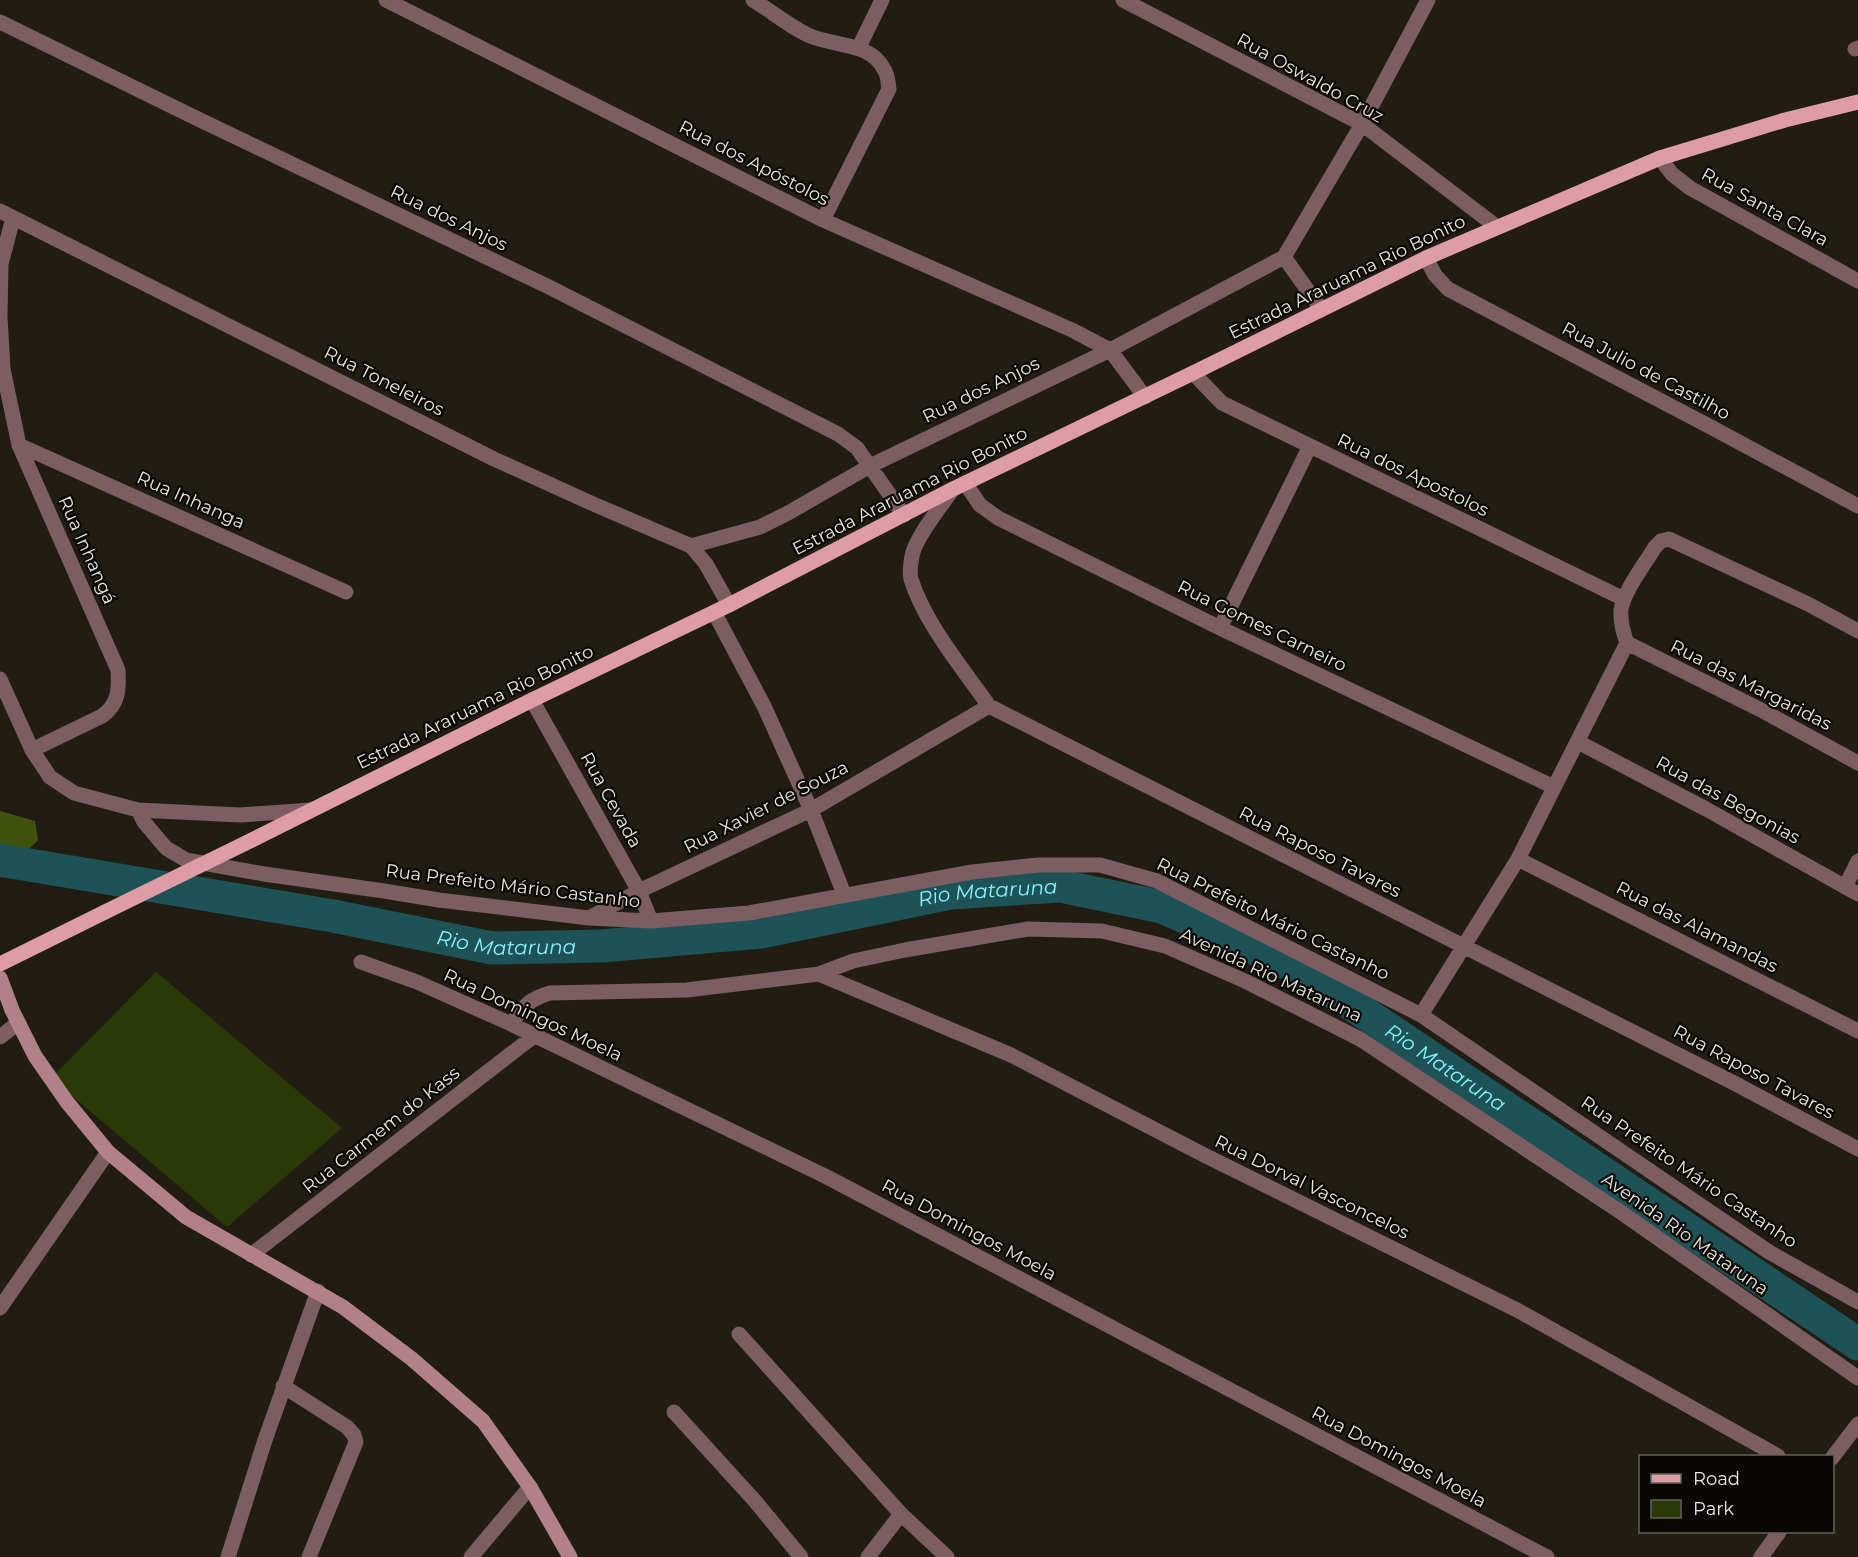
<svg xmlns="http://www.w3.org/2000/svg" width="1858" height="1557" viewBox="0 0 1858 1557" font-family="Montserrat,sans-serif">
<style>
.green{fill:#2b3907}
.forest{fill:#40520e}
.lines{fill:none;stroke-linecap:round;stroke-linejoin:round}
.river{stroke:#1d5257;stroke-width:33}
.street{stroke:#7c5d62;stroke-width:15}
.secondary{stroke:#b28089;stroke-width:15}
.primary{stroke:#dd9ca7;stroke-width:15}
.primary-bridge{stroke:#dd9ca7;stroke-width:15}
.labels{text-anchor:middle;stroke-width:4.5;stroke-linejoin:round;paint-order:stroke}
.street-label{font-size:18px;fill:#eae6df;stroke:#0a0804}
.water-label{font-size:20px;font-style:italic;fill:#88f1fb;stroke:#0a0804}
</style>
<rect width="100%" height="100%" fill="#221d13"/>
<!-- green -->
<path class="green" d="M 156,972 L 342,1128 L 227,1227 L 51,1078 Z"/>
<!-- forest -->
<path class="forest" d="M 0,811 L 35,821 L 38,840 L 0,878 Z"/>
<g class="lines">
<!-- river -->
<path class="river" id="s1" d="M 0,860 L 333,916 L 492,948 L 602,946 L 761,932 L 950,893 L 1061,886 L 1162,907 L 1296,967 L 1858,1344"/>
<!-- street -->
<path class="street" d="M 386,0 L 823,220 L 1072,330 L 1110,350 L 1145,397
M 753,0 C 771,11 789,26 808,35 C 833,47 871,41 885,71 C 888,76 888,83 889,89 L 823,220
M 1123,0 L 1362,124 L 1497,227
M 0,22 L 198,119 L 549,287 L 838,434 L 857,448 L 904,515
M 859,47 L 882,0
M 1855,49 L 1858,48
M 1660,158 L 1672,174 L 1690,188 L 1858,281
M 0,211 L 494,459 L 591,503 L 691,546 L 706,564 L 729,605
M 1284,257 L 1321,309
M 1426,258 L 1435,275 L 1448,289 L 1707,425 L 1858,506
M 0,316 L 1,264 L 13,218
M 0,317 L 3,369 L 19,445 L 118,670 C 119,689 119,704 102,716 L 32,750
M 1193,373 L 1222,403 L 1624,599
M 19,445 L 346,592
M 965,483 L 980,505 L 998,518 L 1220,628 L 1554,787
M 953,489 C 942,505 915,538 912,556 C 911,562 909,573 911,579 C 924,622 963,669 989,706 L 1734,1083 L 1858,1149
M 691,546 L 760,527 L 788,513 L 870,466 L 1110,350 L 1284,257 L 1362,124 L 1428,0
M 714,612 L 764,706 L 811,810 L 844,894
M 1220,628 L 1310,446
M 1627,643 L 1761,710 L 1858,763
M 0,679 L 32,750 L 50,777 L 74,793 L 138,810 L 240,815 L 311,810
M 532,700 L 639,891 L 651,921
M 1578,742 L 1706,809 L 1858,894
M 138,810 L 144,822 L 166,848 L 186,860 L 264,874 L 384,891 L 439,900 L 589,918 L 651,921 L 749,913 L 972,872 L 1038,865 L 1100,865 L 1157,881 L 1421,1015 L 1769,1252 L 1858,1302
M 1518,859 L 1858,1031
M 1845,887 L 1858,861
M 589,918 L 639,891 L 811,810 L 989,706
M 361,962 L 417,982 L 511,1024 L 827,1177 L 1547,1557
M 819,974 L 1011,1055 L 1206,1156 L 1517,1310 L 1778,1456
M 1421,1015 L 1518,859 L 1627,643 C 1623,632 1620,622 1621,610 C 1623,592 1645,564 1655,547 L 1661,541 L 1669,539 L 1808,604 L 1858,631
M 511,1024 C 524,1006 529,999 550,993 L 687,990 L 819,974 L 853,961 L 905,950 L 1028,929 L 1102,931 L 1165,946 L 1245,981 L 1360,1039 L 1622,1213 L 1858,1378
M 0,1037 L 18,1023
M 251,1255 L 534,1036
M 0,1308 L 108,1152
M 739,1334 L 901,1514 L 868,1557
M 283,1386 L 347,1427 L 354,1435 L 356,1442 L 309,1557
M 674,1412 L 755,1501 L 801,1557
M 1832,1458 L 1858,1424
M 901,1514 L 947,1557
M 228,1557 L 265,1440 L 318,1291
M 471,1557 L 530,1487
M 1761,1557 L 1779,1532"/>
<!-- secondary -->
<path class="secondary" d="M 0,978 L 12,1010 L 35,1056 L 67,1102 L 108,1152 L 186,1217 L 343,1307 L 412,1359 L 483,1421 L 530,1487 L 570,1557"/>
<!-- primary -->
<path class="primary" d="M 252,840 L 532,700 L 729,605 L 953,489 L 1193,373 L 1426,258 L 1660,158 L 1785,120 L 1858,102
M 0,964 L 105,912"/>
<!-- primary-bridge -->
<path class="primary-bridge" d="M 105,912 L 252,840"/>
</g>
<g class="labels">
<!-- street labels -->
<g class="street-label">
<text transform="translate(1310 78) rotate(29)" y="6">Rua Oswaldo Cruz</text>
<text transform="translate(754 163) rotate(27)" y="6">Rua dos Apóstolos</text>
<text transform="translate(1765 207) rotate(29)" y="6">Rua Santa Clara</text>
<text transform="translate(449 218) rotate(26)" y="6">Rua dos Anjos</text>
<text transform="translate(1347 277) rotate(-26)" y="6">Estrada Araruama Rio Bonito</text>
<text transform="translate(1646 371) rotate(28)" y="6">Rua Julio de Castilho</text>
<text transform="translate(384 381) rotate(27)" y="6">Rua Toneleiros</text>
<text transform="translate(981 390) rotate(-26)" y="6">Rua dos Anjos</text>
<text transform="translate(1413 475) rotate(26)" y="6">Rua dos Apostolos</text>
<text transform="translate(910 491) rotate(-27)" y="6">Estrada Araruama Rio Bonito</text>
<text transform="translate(191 500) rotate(24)" y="6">Rua Inhanga</text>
<text transform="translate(87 550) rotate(66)" y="6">Rua Inhangá</text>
<text transform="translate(1262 626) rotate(26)" y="6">Rua Gomes Carneiro</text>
<text transform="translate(1751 685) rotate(27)" y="6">Rua das Margaridas</text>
<text transform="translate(475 707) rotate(-26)" y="6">Estrada Araruama Rio Bonito</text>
<text transform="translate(611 800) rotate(61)" y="6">Rua Cevada</text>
<text transform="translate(1728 800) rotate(29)" y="6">Rua das Begonias</text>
<text transform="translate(766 807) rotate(-27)" y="6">Rua Xavier de Souza</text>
<text transform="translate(1320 852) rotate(27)" y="6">Rua Raposo Tavares</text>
<text transform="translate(513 886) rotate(7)" y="6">Rua Prefeito Mário Castanho</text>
<text transform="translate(1273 919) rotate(26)" y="6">Rua Prefeito Mário Castanho</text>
<text transform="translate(1697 927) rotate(27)" y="6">Rua das Alamandas</text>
<text transform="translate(1271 975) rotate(25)" y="6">Avenida Rio Mataruna</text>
<text transform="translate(533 1015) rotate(25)" y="6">Rua Domingos Moela</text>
<text transform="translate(1754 1072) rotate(28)" y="6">Rua Raposo Tavares</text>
<text transform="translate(381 1130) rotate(-38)" y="6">Rua Carmem do Kass</text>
<text transform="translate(1689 1172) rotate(34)" y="6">Rua Prefeito Mário Castanho</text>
<text transform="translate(1312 1187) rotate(26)" y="6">Rua Dorval Vasconcelos</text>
<text transform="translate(969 1230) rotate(28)" y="6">Rua Domingos Moela</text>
<text transform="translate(1685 1234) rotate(35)" y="6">Avenida Rio Mataruna</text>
<text transform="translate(1399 1457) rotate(28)" y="6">Rua Domingos Moela</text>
</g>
<!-- water labels -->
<g class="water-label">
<text dy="7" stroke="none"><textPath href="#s1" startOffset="1000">Rio Mataruna</textPath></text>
<text dy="7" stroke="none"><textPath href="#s1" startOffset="514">Rio Mataruna</textPath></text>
<text dy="7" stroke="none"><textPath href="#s1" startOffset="1504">Rio Mataruna</textPath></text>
</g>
</g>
<!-- legend -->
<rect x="1639" y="1455" width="195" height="78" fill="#0a0804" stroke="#64615c" stroke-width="1.5"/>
<rect x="1651" y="1474" width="30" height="9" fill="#dd9ca7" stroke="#64615c" stroke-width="1.5"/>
<text x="1693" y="1485" font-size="18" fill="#eae6df">Road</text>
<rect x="1651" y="1500" width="30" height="18" fill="#2b3907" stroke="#64615c" stroke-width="1.5"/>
<text x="1693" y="1515" font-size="18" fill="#eae6df">Park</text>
</svg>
